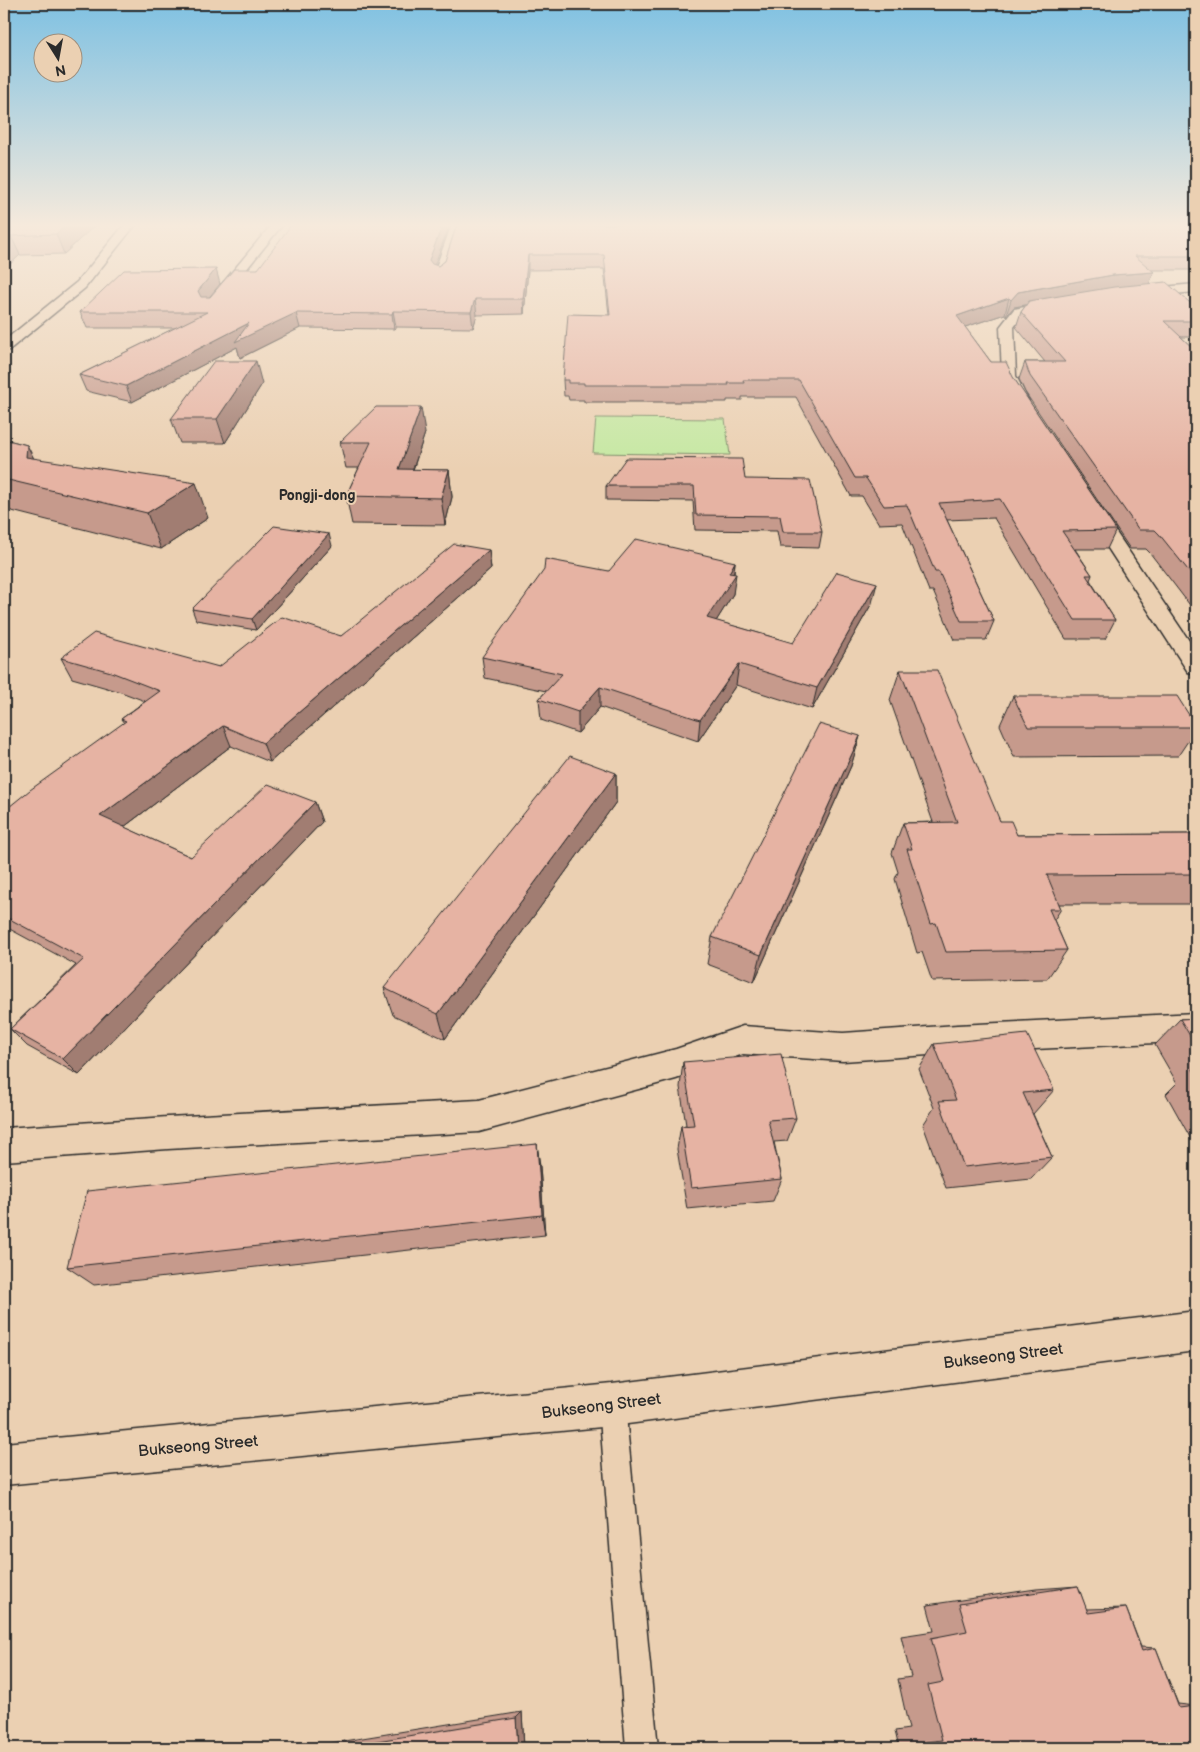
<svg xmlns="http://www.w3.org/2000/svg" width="1200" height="1752" viewBox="0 0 1200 1752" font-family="'Balsamiq Sans',sans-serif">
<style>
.green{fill:#c5e8a2;stroke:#788a66}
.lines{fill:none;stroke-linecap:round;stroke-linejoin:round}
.service-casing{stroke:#2b2b2b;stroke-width:3}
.minor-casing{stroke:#2b2b2b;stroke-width:3}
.tertiary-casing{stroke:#2b2b2b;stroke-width:3}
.secondary-casing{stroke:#2b2b2b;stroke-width:3}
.trunk-casing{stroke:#2b2b2b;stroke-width:3}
.service{fill:#ebd0b2;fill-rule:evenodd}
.minor{fill:#ebd0b2;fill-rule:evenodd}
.tertiary{fill:#ebd0b2;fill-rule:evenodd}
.secondary{fill:#ebd0b2;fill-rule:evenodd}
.trunk{fill:#ebd0b2;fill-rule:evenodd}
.wall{fill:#c69a8c;stroke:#2b2b2b}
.shaded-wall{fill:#a17d72;stroke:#2b2b2b}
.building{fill:#e6b3a3;stroke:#2b2b2b}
.labels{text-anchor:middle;stroke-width:4;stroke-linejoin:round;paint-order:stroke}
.far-quarter-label{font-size:14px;font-weight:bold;fill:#2b2b2b;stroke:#ebd0b2}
.near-street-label{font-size:16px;fill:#2b2b2b;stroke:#ebd0b2}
</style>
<rect width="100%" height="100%" fill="#ebd0b2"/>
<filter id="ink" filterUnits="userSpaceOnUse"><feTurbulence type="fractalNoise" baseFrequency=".02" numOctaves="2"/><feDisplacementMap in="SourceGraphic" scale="10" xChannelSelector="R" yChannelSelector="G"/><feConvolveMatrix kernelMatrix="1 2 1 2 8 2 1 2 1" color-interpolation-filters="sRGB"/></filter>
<g filter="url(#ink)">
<!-- green -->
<path class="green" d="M 596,418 L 725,419 L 730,455 L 593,453 Z"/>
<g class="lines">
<!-- service casing -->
<g class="service-casing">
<path id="service" d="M 612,1392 L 621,1396 L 625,1405 L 658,1748 L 626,1748 L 599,1405 L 603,1396 Z"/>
</g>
<!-- minor casing -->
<g class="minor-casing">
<path id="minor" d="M 272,224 L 283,224 L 221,301 L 213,301 L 211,298 L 213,295 Z
M 452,224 L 462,224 L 445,275 L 439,279 L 435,278 L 433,275 Z
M 1196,1013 L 1196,1041 L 957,1053 L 843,1061 L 743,1054 L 676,1079 L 479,1132 L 168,1149 L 4,1161 L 4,1128 L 168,1117 L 479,1100 L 676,1049 L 743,1026 L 843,1033 L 957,1025 Z"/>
</g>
<!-- tertiary casing -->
<g class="tertiary-casing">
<path id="tertiary" d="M 1196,284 L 1196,292 L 1139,297 L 1133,293 L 1139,289 Z
M 1057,301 L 1061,302 L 1063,305 L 1061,308 L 1023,315 L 1014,327 L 1016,376 L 1029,401 L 1026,404 L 1016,404 L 1002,376 L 1000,327 L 1014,309 Z
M 1091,503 L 1097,504 L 1196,651 L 1196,674 L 1188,672 L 1082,508 L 1085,504 Z"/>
</g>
<!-- secondary casing -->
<g class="secondary-casing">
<path id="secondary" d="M 1196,1311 L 1196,1351 L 612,1426 L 4,1485 L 4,1443 L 612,1384 Z"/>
</g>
<!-- trunk casing -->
<g class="trunk-casing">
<path id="trunk" d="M 125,224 L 136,224 L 85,288 L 9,350 L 4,351 L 4,341 L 77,282 Z"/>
</g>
<!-- service -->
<use href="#service" class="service"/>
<!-- minor -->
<use href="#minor" class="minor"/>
<!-- tertiary -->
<use href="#tertiary" class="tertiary"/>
<!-- secondary -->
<use href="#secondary" class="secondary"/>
<!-- trunk -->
<use href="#trunk" class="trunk"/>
</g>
<!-- wall -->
<path class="wall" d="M 4,224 L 96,224 L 64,254 L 20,255 Z
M 457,224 L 1196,224 L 1196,270 L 1152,270 L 1149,284 L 1196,308 L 1196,337 L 1181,337 L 1196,351 L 1196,613 L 1150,553 L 1146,549 L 1130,549 L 1025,392 L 1019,379 L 1025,362 L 1045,362 L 1016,327 L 1021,312 L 1026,305 L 1014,307 L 1006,316 L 1005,314 L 965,327 L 991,362 L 1013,377 L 1116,530 L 1107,549 L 1075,549 L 1092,575 L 1090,580 L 1115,620 L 1105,639 L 1066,639 L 994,518 L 947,520 L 994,621 L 986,640 L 954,640 L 933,591 L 929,591 L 902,523 L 879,524 L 862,496 L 851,496 L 796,397 L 742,397 L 742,400 L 727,400 L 727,402 L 584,402 L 584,400 L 569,400 L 568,396 L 564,396 L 563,380 L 609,315 L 604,269 L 528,270 L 524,314 L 477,315 L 473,328 L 396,327 L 394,329 L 300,328 L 240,358 L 237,347 L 132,402 L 86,391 L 79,375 L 175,328 L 87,328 L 80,312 L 220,284 L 258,269 L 435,265 L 438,266 L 445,261 Z
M 262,384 L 225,443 L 180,443 L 171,419 Z
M 425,433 L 413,470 L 449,470 L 452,497 L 445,525 L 352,524 L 346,496 L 359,468 L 346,468 L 340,442 Z
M 4,439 L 27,445 L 34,459 L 208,518 L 161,549 L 4,509 Z
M 745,479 L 822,532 L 819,548 L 780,547 L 777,531 L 695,530 L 693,501 L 606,500 L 606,486 Z
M 332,546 L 256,630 L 196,620 L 192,609 Z
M 489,550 L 491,569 L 270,762 L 231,746 L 124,827 L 191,857 L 315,802 L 322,822 L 79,1075 L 27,1046 L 10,1029 L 76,965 L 4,926 L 4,811 L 124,723 L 121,719 L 145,701 L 121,692 L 72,678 L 61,658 L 219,667 L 341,636 Z
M 735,562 L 734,574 L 733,594 L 716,621 L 793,643 L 872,603 L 812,709 L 736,685 L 698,741 L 600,707 L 578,733 L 541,720 L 539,699 L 546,691 L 485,678 L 482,657 L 609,571 Z
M 900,670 L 1000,821 L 1017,835 L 1196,834 L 1196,904 L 1059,904 L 1061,909 L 1054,920 L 1067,950 L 1047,979 L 932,981 L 922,952 L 917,953 L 895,879 L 898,872 L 892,853 L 903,823 L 933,822 L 890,700 Z
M 1013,696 L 1196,726 L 1196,729 L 1178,756 L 1014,757 L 1000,725 Z
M 860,736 L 851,766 L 754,982 L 707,964 L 712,937 Z
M 616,773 L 616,802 L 445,1039 L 393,1015 L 384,988 Z
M 1196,1018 L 1196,1148 L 1166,1094 L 1177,1083 L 1155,1045 L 1180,1019 Z
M 934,1044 L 1054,1090 L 1033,1114 L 1052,1157 L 1031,1179 L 946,1188 L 923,1125 L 934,1108 L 919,1069 Z
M 683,1062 L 796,1118 L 787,1141 L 774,1142 L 782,1179 L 773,1201 L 687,1209 L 677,1149 L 681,1126 L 686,1125 L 680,1087 Z
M 537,1144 L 540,1167 L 545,1235 L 94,1285 L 67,1267 Z
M 1078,1586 L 1086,1609 L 1126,1608 L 1141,1647 L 1156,1648 L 1178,1704 L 1196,1706 L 1196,1748 L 899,1748 L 895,1731 L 909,1729 L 898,1679 L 911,1677 L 901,1636 L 934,1631 L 927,1605 L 1036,1589 Z
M 522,1712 L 524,1748 L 301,1748 Z"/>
<!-- shaded-wall -->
<path class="shaded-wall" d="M 68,224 L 96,224 L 64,254 L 56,234 Z
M 443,224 L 450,224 L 431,274 L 429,260 Z
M 11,236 L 20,255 L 4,270 L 4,243 Z
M 528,255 L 528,270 L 524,314 L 523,299 Z
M 216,269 L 220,284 L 202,306 L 198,291 Z
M 1154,272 L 1148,287 L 1108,290 L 1014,307 L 1006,316 L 1011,300 L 1018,292 L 1113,275 Z
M 1009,298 L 1005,314 L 953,331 L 957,316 Z
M 475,299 L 477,315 L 473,328 L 471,312 Z
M 393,311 L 396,327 L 394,329 L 392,314 Z
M 296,313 L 300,328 L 240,358 L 237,347 L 132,402 L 126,386 L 249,323 Z
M 256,361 L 262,384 L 225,443 L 217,419 Z
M 421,407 L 425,433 L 404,496 L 399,469 Z
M 27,445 L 44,479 L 26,457 Z
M 449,470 L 452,497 L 445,525 L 441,498 Z
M 196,483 L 208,518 L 161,549 L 147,513 Z
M 329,534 L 332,546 L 256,630 L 252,619 Z
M 489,550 L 491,569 L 270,762 L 263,743 Z
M 735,562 L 733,578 L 736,574 L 733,594 L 705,639 L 707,618 L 729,573 Z
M 877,583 L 872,603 L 812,709 L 817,688 Z
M 739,664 L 736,685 L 698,741 L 700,720 Z
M 600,687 L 600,707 L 578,733 L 578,712 Z
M 223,726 L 231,746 L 112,836 L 100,816 Z
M 860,736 L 851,766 L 754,982 L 761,955 Z
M 616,773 L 616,802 L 445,1039 L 438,1014 Z
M 315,802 L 322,822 L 79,1075 L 63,1059 Z
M 537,1144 L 540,1167 L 545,1235 L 542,1215 Z
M 522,1712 L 524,1748 L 518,1748 L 516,1718 Z"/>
<!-- building -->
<path class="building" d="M 4,224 L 68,224 L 56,234 L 11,236 L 4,243 Z
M 292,224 L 443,224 L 429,260 L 432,264 L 438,266 L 445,261 L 457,224 L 1184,224 L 1196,234 L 1196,256 L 1135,256 L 1154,272 L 1113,275 L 1018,292 L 1011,300 L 1009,298 L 957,316 L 991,362 L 1006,362 L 1013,377 L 1116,530 L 1062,531 L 1092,575 L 1086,575 L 1115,620 L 1075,620 L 1000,499 L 939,503 L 994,621 L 961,621 L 939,572 L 935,572 L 907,505 L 884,506 L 866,478 L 855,478 L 799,380 L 743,380 L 744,383 L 728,383 L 729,385 L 584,385 L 584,383 L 568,383 L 568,380 L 563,380 L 568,314 L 610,315 L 604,255 L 528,255 L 523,299 L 475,299 L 471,312 L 393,311 L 392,314 L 296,313 L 235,342 L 249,323 L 126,386 L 79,375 L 207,312 L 80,312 L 124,270 L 216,269 L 198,291 L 201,297 L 210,297 L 234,269 L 258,269 Z
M 1166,282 L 1196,308 L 1196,321 L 1164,321 L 1196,351 L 1196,580 L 1159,534 L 1155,530 L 1139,530 L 1030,376 L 1025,362 L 1065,362 L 1021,312 L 1029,301 L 1114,287 Z
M 214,361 L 256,361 L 217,419 L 171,419 Z
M 376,407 L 421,407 L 399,469 L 449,470 L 441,498 L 346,496 L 371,442 L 340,442 Z
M 4,439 L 27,445 L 26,457 L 196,483 L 147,513 L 4,479 Z
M 626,458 L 742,459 L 745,479 L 810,480 L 822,532 L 783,532 L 780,516 L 696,515 L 694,486 L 606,486 Z
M 274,526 L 329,534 L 252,619 L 192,609 Z
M 636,539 L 735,562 L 729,573 L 736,574 L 707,618 L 793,643 L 837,572 L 877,583 L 817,688 L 739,664 L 700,720 L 600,687 L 578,712 L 539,699 L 562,674 L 482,657 L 544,570 L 545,559 L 609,571 Z
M 454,544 L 489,550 L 263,743 L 223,726 L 100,816 L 191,857 L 268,784 L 315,802 L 63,1059 L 10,1029 L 84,959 L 4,916 L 4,811 L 30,790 L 126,721 L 121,719 L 160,691 L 111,672 L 61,658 L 94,633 L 219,667 L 282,617 L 341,636 Z
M 900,670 L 937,670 L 1000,821 L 1011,821 L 1017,835 L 1196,834 L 1196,874 L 1047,875 L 1061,909 L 1049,909 L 1067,950 L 946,952 L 936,923 L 931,924 L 907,849 L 912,849 L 903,823 L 957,822 Z
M 1013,696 L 1177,696 L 1196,726 L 1196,727 L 1028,727 Z
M 819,724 L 860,736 L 761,955 L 712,937 Z
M 570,756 L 616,773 L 438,1014 L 384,988 Z
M 1196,1018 L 1196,1046 L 1180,1019 Z
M 1027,1034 L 1054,1090 L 1023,1093 L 1052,1157 L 964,1167 L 939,1101 L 956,1100 L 934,1044 Z
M 781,1054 L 796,1118 L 768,1120 L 782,1179 L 691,1188 L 681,1126 L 694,1125 L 683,1062 Z
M 1193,1069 L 1196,1069 L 1196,1075 Z
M 537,1144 L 542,1215 L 67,1267 L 87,1191 Z
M 1078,1586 L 1088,1613 L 1126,1608 L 1142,1651 L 1156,1648 L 1179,1708 L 1196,1706 L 1196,1748 L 928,1748 L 926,1742 L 942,1740 L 928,1685 L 943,1682 L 931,1638 L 967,1631 L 959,1604 Z
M 516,1718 L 518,1748 L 335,1748 Z"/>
</g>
<!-- sky -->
<linearGradient id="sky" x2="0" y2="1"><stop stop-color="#7fc1e2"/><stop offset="0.48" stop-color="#f6eadc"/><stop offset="1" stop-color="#f6eadc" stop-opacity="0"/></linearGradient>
<rect width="1200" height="470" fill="url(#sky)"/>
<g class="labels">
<!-- far-quarter labels -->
<g class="far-quarter-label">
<text x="317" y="500">Pongji-dong</text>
</g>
<!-- near-street labels -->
<g class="near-street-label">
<text transform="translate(1003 1355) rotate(-7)" y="6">Bukseong Street</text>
<text transform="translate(601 1405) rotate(-7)" y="6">Bukseong Street</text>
<text transform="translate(198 1445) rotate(-5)" y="6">Bukseong Street</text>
</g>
</g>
<!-- margin -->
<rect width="1200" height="1752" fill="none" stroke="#ebd0b2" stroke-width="20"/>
<rect x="10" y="10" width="1180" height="1732" fill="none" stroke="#2b2b2b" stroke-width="2" filter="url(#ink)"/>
<!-- north arrow -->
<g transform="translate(58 58) rotate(169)"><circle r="24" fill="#ebd0b2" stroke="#9e8e7c"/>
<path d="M0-4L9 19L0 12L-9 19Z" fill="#2b2b2b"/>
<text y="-8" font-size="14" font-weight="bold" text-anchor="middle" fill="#2b2b2b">N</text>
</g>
</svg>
